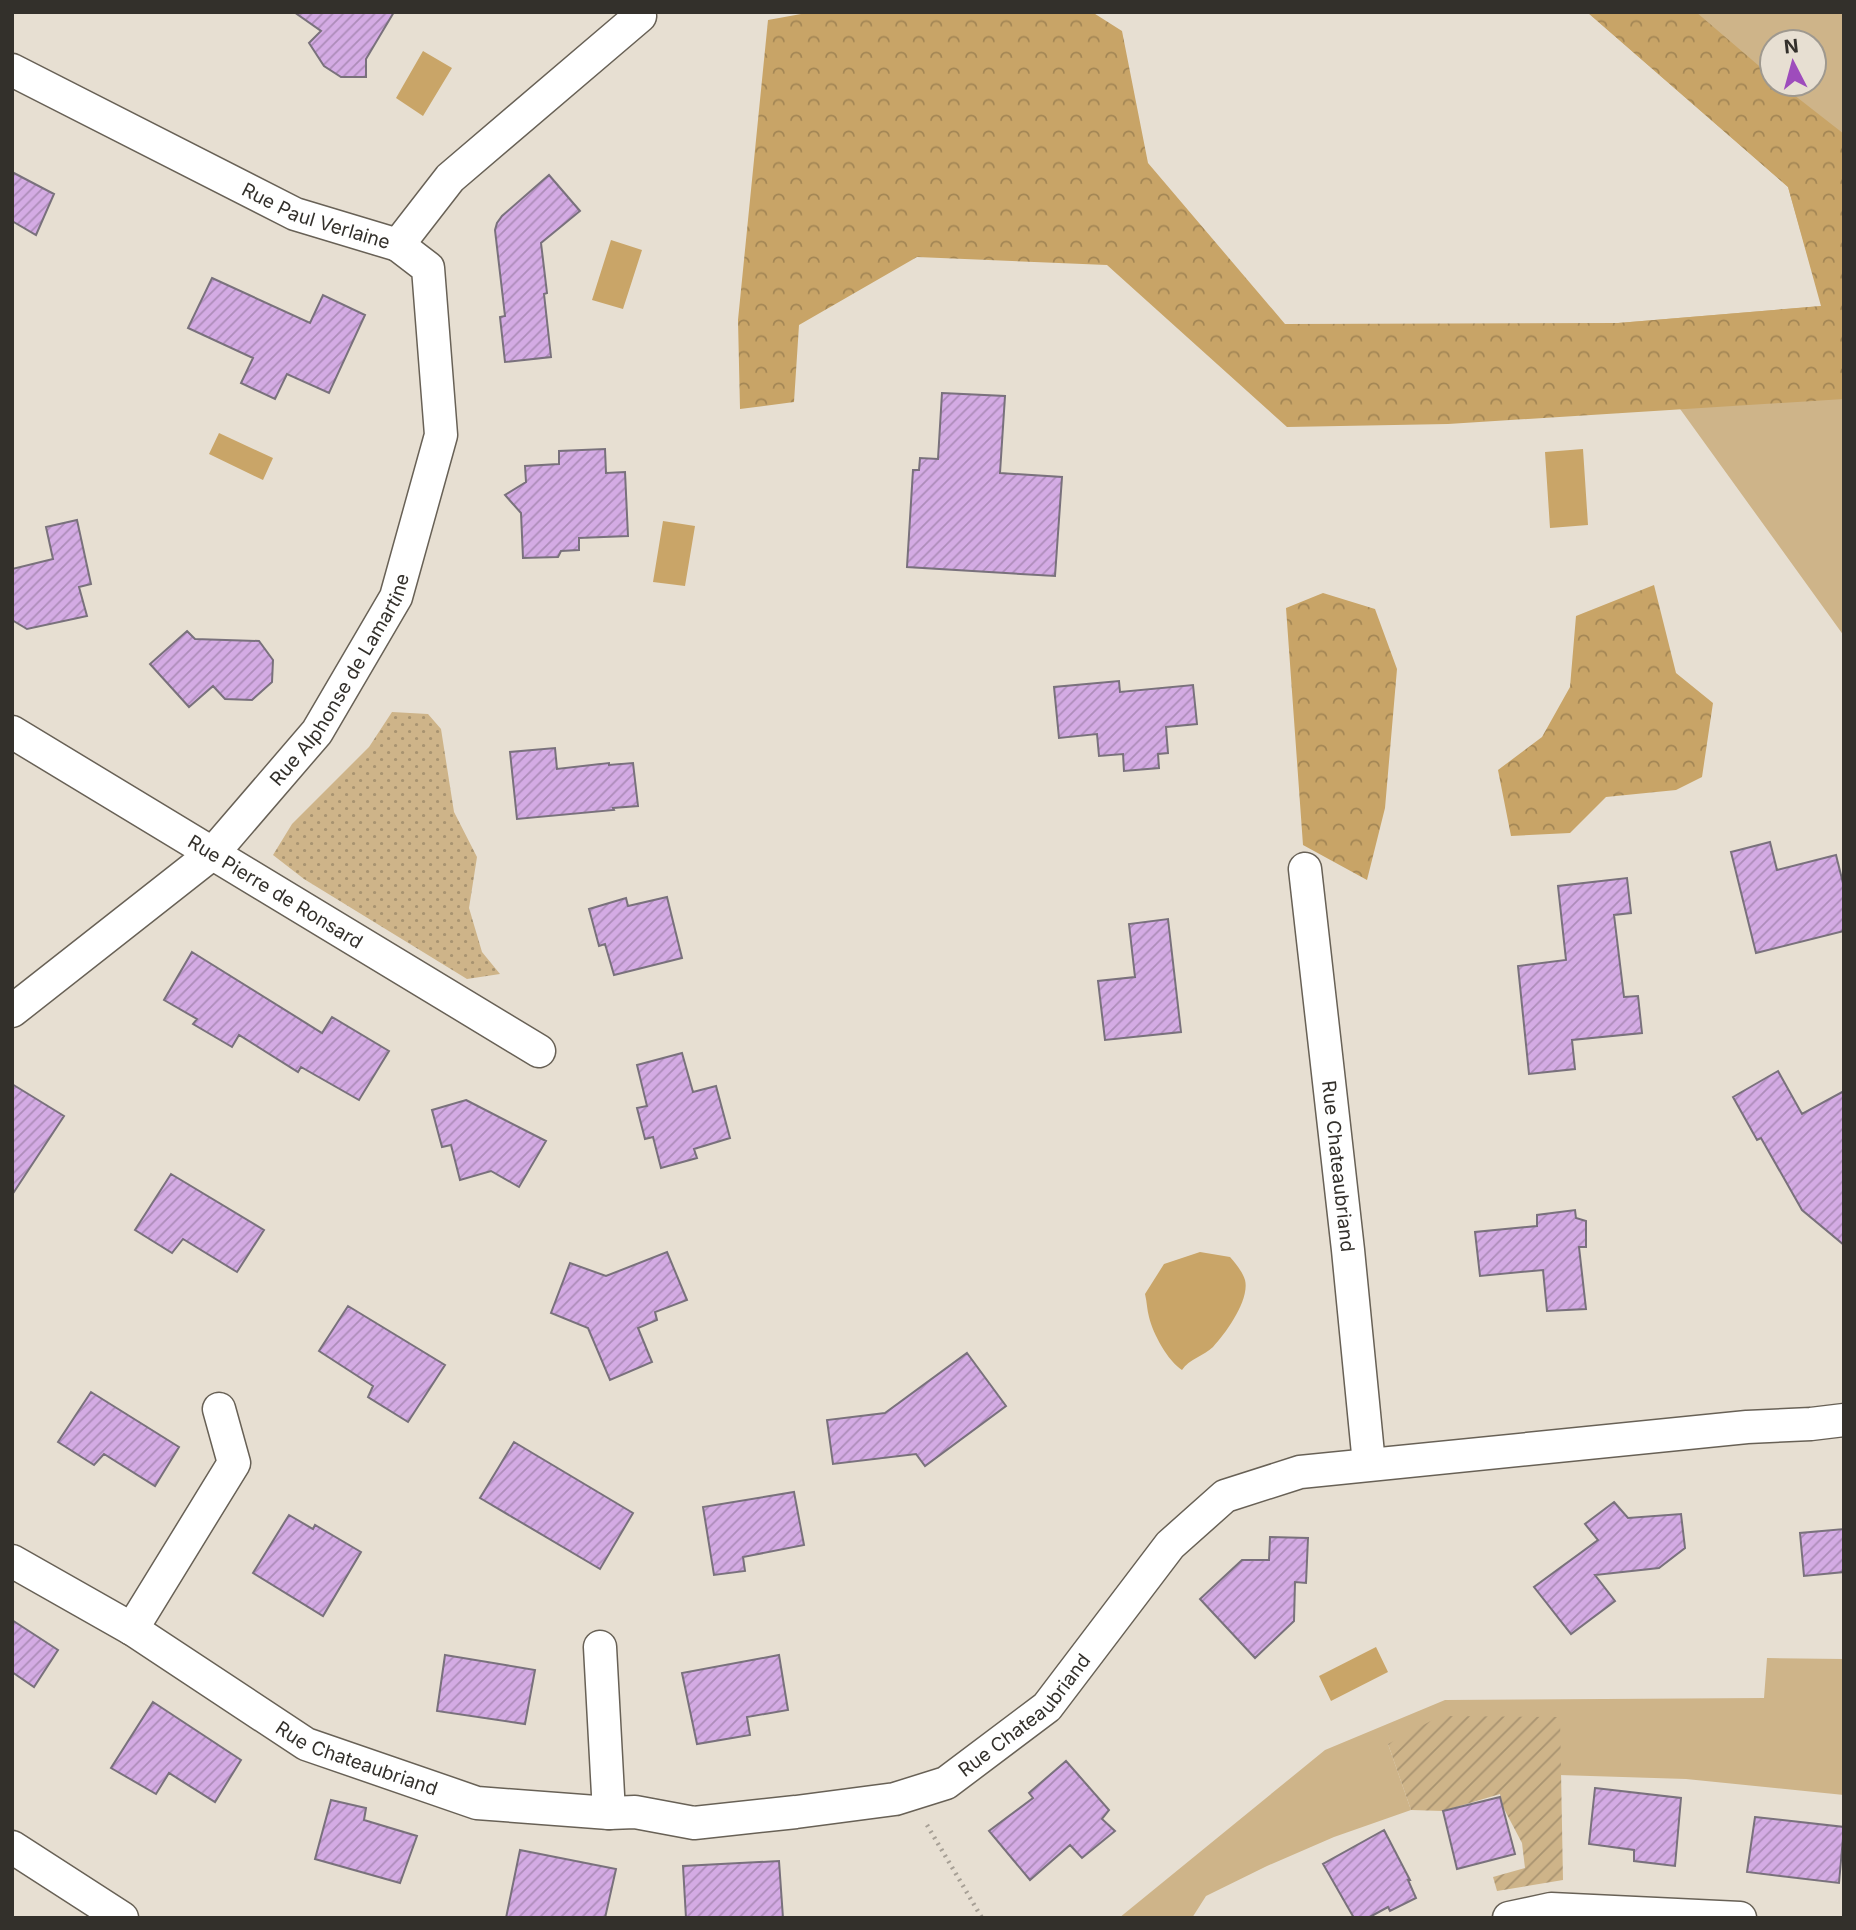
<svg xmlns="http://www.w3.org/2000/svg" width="1856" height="1930" viewBox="0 0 1856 1930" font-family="Inter,sans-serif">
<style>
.grass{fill:#ceb489;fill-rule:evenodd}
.forest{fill:url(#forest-crowns)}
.park{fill:url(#park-dots)}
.garden{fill:url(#garden-furrows)}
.water{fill:#c9a568}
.building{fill:url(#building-hatch);stroke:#79717c;stroke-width:2}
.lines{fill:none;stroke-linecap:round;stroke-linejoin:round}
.street-casing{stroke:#686156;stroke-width:35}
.path{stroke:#a7a096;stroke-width:4.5;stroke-dasharray:2 5;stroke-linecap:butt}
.street{stroke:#fff;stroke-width:32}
.labels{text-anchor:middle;stroke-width:6;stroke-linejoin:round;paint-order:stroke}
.street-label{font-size:19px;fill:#33302b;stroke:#e7dfd2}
</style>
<defs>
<pattern id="forest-crowns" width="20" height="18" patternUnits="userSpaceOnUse" patternTransform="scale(1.75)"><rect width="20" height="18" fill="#c8a467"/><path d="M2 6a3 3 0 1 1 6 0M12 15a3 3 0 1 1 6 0" fill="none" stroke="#a38655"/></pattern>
<pattern id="park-dots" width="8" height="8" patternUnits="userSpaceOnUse" patternTransform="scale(1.75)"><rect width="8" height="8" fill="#ceb489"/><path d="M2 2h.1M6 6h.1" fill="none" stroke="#a89370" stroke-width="1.8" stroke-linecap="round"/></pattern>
<pattern id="garden-furrows" width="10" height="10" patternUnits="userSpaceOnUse" patternTransform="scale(1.75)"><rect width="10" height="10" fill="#ceb489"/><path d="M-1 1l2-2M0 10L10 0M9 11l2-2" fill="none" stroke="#a89370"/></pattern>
<pattern id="building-hatch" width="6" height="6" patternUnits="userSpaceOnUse" patternTransform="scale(1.75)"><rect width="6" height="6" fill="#d4abe4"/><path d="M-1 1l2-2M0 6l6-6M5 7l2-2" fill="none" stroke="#ad8cb9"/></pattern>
</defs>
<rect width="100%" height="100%" fill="#e7dfd2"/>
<!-- grass -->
<path class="grass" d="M 1587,12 L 1844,12 L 1844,636 L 1618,323 L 1822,306 L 1788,187 ZM 1772,42 L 1814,42 L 1814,84 L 1772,84 Z
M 1767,1658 L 1844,1659 L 1844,1795 L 1686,1779 L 1559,1775 L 1559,1717 L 1388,1744 L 1411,1810 L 1334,1837 L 1267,1866 L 1206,1896 L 1192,1918 L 1119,1918 L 1325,1750 L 1445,1700 L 1764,1698 Z"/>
<!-- forest -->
<path class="forest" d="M 812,12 L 1092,12 L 1122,31 L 1148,163 L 1285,324 L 1618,323 L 1821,306 L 1788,187 L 1587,12 L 1696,12 L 1772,77 L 1772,84 L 1780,84 L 1844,134 L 1844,399 L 1448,424 L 1287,427 L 1107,265 L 917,257 L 799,325 L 794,402 L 740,409 L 738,320 L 768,20 Z
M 1654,585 L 1676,673 L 1713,703 L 1702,777 L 1676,790 L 1606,797 L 1570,833 L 1511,836 L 1498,770 L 1542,737 L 1570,687 L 1576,616 Z
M 1323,593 L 1375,609 L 1397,669 L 1385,808 L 1367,880 L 1303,845 L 1286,608 Z"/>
<!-- park -->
<path class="park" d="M 392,712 L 428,714 L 441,729 L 454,812 L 477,857 L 469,908 L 482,952 L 500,974 L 467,979 L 304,879 L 273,855 L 292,824 L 369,747 Z"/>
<!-- garden -->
<path class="garden" d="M 1440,1716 L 1560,1717 L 1563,1880 L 1497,1891 L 1493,1877 L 1525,1868 L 1522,1843 L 1502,1805 L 1500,1794 L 1443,1811 L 1411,1810 L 1388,1744 Z"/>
<!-- water -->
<path class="water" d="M 423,51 L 452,68 L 423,116 L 396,98 Z
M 611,240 L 642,250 L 623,309 L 592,300 Z
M 219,433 L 273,458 L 263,480 L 209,454 Z
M 1583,449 L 1588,525 L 1550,528 L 1545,452 Z
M 663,521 L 695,526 L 685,586 L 653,582 Z
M 1200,1252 L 1230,1257 C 1236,1264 1242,1271 1245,1280 C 1250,1300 1226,1333 1213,1347 C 1204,1356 1189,1359 1182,1370 C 1168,1361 1153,1334 1149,1317 C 1147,1310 1147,1302 1145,1294 L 1164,1264 Z
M 1376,1647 L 1388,1672 L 1331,1701 L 1319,1676 Z"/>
<!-- building -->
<path class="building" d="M 294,12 L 394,12 L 366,59 L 366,77 L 341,77 L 324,66 L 309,43 L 321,31 Z
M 12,172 L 54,194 L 36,235 L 12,221 Z
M 549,175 L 580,211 L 541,243 L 547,293 L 544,294 L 551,357 L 505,362 L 500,317 L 505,316 L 495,230 L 497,223 L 502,216 Z
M 212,278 L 310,323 L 323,295 L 365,315 L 329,393 L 287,374 L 275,399 L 241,383 L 253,358 L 188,328 Z
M 942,393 L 1005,396 L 1000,473 L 1062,477 L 1055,576 L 907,567 L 913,470 L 919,470 L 920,458 L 938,459 Z
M 605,449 L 606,473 L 625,472 L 628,536 L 579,538 L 579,550 L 561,551 L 558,557 L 523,558 L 521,513 L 505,495 L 526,482 L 525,466 L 559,464 L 559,451 Z
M 77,520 L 91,584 L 79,587 L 87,616 L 27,629 L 12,620 L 12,569 L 53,559 L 46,527 Z
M 187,631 L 195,639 L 259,641 L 273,660 L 272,682 L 252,700 L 225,699 L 213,686 L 189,707 L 150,664 Z
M 1119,681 L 1120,692 L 1193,685 L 1197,724 L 1166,727 L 1168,753 L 1158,754 L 1159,768 L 1124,771 L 1123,754 L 1099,756 L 1097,734 L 1059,738 L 1054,687 Z
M 555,748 L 557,769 L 609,763 L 609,765 L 633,763 L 638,806 L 613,808 L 614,810 L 517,819 L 510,752 Z
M 1770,842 L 1777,870 L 1836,855 L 1844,887 L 1844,931 L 1756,953 L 1731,852 Z
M 1627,878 L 1631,913 L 1614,915 L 1624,997 L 1638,996 L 1642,1033 L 1572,1040 L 1575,1069 L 1529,1074 L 1518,966 L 1566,960 L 1558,886 Z
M 667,897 L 682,958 L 614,975 L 605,944 L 599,946 L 589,909 L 626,898 L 628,906 Z
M 1168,919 L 1181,1032 L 1105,1040 L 1098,981 L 1135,977 L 1129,924 Z
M 192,952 L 322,1033 L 332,1017 L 389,1051 L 359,1100 L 301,1067 L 298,1072 L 239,1035 L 232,1047 L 193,1024 L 197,1019 L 164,1000 Z
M 682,1053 L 693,1092 L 716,1086 L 730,1138 L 694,1149 L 697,1158 L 661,1168 L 653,1137 L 645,1139 L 637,1108 L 647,1106 L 637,1065 Z
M 1778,1071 L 1802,1114 L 1844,1091 L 1844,1245 L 1802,1210 L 1761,1138 L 1757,1140 L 1733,1097 Z
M 12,1084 L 64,1116 L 12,1195 Z
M 466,1100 L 546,1141 L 519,1187 L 491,1171 L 460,1180 L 451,1145 L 442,1147 L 432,1110 Z
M 171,1174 L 264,1230 L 237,1272 L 183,1239 L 172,1253 L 135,1230 Z
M 1575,1210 L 1576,1218 L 1586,1221 L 1586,1247 L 1579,1247 L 1586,1309 L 1547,1311 L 1543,1270 L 1480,1276 L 1475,1232 L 1537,1226 L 1537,1215 Z
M 667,1252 L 687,1300 L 655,1312 L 657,1320 L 638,1328 L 652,1362 L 610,1380 L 588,1328 L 551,1313 L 570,1263 L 606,1276 Z
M 348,1306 L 445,1365 L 408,1422 L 368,1397 L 373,1386 L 319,1351 Z
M 967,1353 L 1006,1406 L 925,1466 L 916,1454 L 833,1464 L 827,1420 L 885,1413 Z
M 91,1392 L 179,1447 L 155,1486 L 104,1454 L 94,1465 L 58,1442 Z
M 514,1442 L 633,1513 L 600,1569 L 480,1498 Z
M 794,1492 L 804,1545 L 743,1557 L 745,1571 L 714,1575 L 703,1507 Z
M 1614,1502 L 1628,1518 L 1681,1514 L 1685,1548 L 1659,1568 L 1595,1575 L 1615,1601 L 1571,1634 L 1534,1587 L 1598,1540 L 1585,1524 Z
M 289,1515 L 313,1529 L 315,1525 L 361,1552 L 323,1616 L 253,1573 Z
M 1844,1529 L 1844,1572 L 1804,1576 L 1800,1533 Z
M 1270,1537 L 1308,1538 L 1306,1583 L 1295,1582 L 1294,1621 L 1255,1658 L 1200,1599 L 1242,1560 L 1269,1560 Z
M 12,1620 L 58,1650 L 34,1687 L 12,1672 Z
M 445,1655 L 535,1670 L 525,1724 L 437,1711 Z
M 779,1655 L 788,1710 L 747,1717 L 750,1735 L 697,1744 L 682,1673 Z
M 153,1702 L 241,1760 L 215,1802 L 169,1773 L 156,1794 L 111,1768 Z
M 1066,1761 L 1109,1810 L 1102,1819 L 1115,1831 L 1082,1858 L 1070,1845 L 1030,1880 L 989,1831 L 1033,1798 L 1029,1793 Z
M 1595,1788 L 1681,1798 L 1675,1866 L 1634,1861 L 1634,1850 L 1589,1844 Z
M 1500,1797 L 1515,1854 L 1457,1869 L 1443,1811 Z
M 331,1800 L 366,1808 L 364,1820 L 417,1836 L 400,1883 L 315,1859 Z
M 1755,1817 L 1844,1827 L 1839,1883 L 1747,1872 Z
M 1384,1830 L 1410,1880 L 1408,1880 L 1416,1898 L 1390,1911 L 1388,1907 L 1368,1918 L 1354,1918 L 1323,1864 Z
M 520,1850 L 616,1869 L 605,1918 L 506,1918 Z
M 779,1861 L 783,1918 L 686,1918 L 683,1866 Z"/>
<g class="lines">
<!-- street casing -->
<g class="street-casing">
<g id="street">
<path id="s1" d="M 12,70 L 295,214 L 398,245 L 450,178 L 640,16"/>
<path id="s2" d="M 12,732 L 539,1051"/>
<path id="s3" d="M 1305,869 L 1348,1250 L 1369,1464"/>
<path id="s4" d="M 12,1011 L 213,853 L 317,732 L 396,597 L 441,435 L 428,268 L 398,245"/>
<path id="s5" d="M 12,1561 L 132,1629 L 306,1744 L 477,1803 L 609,1813 L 635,1812 L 694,1823 L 796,1812 L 895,1799 L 946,1783 L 1047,1707 L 1170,1545 L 1225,1496 L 1300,1472 L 1747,1427 L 1811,1424 L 1844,1420"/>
<path d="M 132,1629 L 234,1463 L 219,1409"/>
<path d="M 600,1647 L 609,1813"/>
<path d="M 12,1847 L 122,1918"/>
<path d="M 1509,1918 L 1551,1909 L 1740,1918"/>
</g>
</g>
<!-- path -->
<path class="path" d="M 927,1825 L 982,1918"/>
<!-- street -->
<use href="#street" class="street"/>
</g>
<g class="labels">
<!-- street labels -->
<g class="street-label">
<text dy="7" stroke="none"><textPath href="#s1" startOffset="338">Rue Paul Verlaine</textPath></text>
<text dy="7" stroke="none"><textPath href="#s4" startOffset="472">Rue Alphonse de Lamartine</textPath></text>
<text dy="7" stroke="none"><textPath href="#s2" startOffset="308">Rue Pierre de Ronsard</textPath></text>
<text dy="7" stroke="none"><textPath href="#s3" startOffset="299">Rue Chateaubriand</textPath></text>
<text dy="7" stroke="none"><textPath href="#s5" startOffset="1106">Rue Chateaubriand</textPath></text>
<text dy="7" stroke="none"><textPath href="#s5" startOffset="399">Rue Chateaubriand</textPath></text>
</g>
</g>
<!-- border -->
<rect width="1856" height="1930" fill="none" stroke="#33302b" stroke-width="28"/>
<!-- north arrow -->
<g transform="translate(1793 63) rotate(354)"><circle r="33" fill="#e7dfd2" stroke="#9f998f" stroke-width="2"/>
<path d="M0-5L12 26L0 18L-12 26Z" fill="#9e4cbc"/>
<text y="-10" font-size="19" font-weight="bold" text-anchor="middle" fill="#33302b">N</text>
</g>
</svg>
